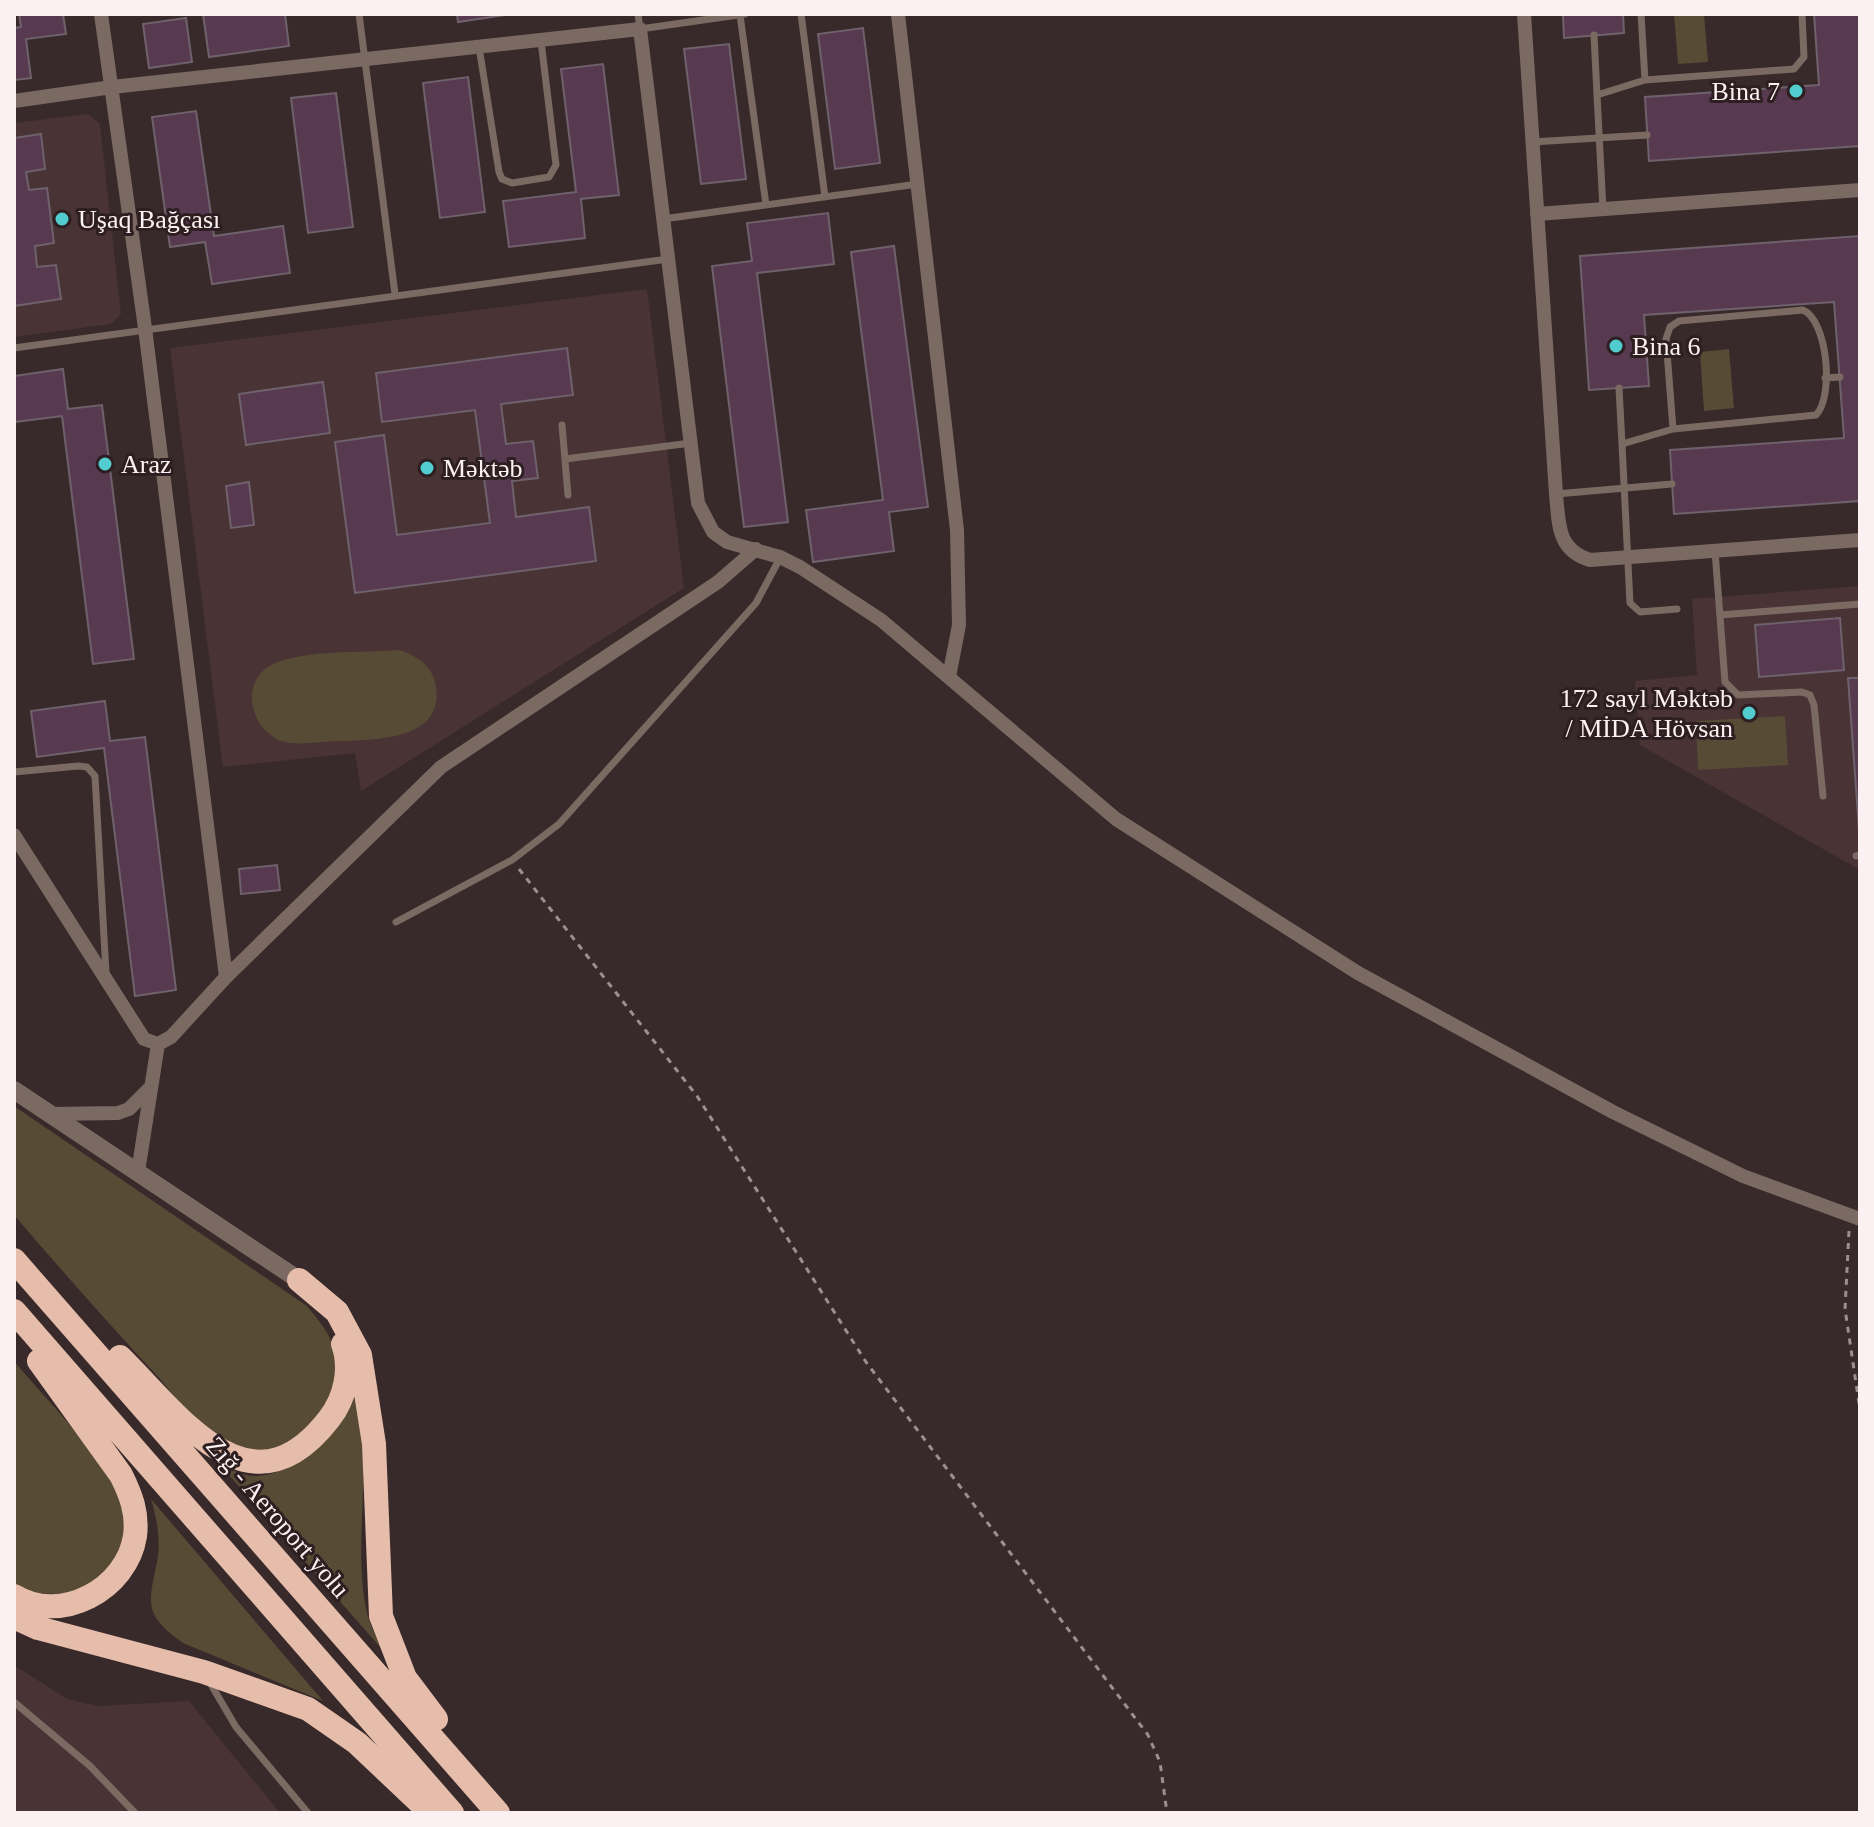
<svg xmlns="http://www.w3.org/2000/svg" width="1874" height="1827" viewBox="0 0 1874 1827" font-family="'Times New Roman',serif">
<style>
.built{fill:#493335}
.green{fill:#574b35}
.building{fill:#583a50;stroke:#6f616b;stroke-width:2}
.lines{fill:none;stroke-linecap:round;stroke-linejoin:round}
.path{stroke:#9c8f90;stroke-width:3;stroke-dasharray:6 6;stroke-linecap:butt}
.service{stroke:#7b6a62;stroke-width:7}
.minor{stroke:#7b6a62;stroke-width:14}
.tertiary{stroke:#7b6a62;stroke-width:18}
.motorway{stroke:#e6bdaa;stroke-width:24}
.poi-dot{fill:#52cdcf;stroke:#2d1f21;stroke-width:3}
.labels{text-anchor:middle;stroke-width:6;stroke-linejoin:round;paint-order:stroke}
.poi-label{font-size:26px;fill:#fcf1f2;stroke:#2d1f21;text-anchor:start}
.street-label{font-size:26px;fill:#fcf1f2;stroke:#2d1f21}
</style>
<rect width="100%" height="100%" fill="#38292a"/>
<!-- built -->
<path class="built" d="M 88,114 L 100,124 L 121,314 L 111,324 L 14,337 L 14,123 Z
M 647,289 L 684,588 L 361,791 L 355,753 L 223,767 L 170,348 Z
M 1860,586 L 1860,870 L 1640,745 L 1635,681 L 1697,675 L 1692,599 Z
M 14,1665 L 67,1699 L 98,1706 L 189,1701 L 280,1813 L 14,1813 Z"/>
<!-- green -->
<path class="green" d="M 1674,14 L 1704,14 L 1708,62 L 1678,64 Z
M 1729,349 L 1734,408 L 1704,411 L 1700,352 Z
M 400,650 C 418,657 432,665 436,686 C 445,747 360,739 322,742 C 307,743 288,746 275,738 C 250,724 242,684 268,667 C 295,649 366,653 400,650 Z
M 1785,716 L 1788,765 L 1698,770 L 1696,721 Z
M 14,1106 L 307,1306 C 321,1323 337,1342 337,1365 C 339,1410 288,1463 241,1450 C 232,1448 222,1440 214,1436 C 194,1424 176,1397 160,1379 C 110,1325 62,1271 14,1215 Z
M 14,1361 C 47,1401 99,1451 120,1498 C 136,1533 116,1570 85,1587 C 65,1597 33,1596 14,1584 Z
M 353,1392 C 376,1463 351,1542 367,1613 C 370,1625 376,1637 381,1648 L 221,1466 C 232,1470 245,1477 257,1476 C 302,1473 338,1430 353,1392 Z
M 151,1499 L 323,1701 L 183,1643 C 144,1615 148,1605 157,1562 C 161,1541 157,1519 151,1499 Z"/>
<!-- building -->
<path class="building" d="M 19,14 L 63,14 L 66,34 L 26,39 L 31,78 L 14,80 L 14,28 L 21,27 Z
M 203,14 L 285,14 L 289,46 L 209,57 Z
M 457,14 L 511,14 L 458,22 Z
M 1563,14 L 1623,14 L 1624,33 L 1564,38 Z
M 1814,14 L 1860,14 L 1860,146 L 1649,161 L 1645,97 L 1819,85 Z
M 186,18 L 192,62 L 149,68 L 143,24 Z
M 863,28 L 880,163 L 835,169 L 818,34 Z
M 729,44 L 746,179 L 701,184 L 684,49 Z
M 603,64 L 619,195 L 581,199 L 585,238 L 509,247 L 503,201 L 576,192 L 561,69 Z
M 468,77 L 485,212 L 440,218 L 423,83 Z
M 336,93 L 353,227 L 308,233 L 291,98 Z
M 196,111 L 214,236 L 283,226 L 290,273 L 212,284 L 205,242 L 170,247 L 152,117 Z
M 41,134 L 45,169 L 26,172 L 29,190 L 47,188 L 54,243 L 35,246 L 37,267 L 56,265 L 61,299 L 14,306 L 14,138 Z
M 828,213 L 834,264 L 757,273 L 788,522 L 744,527 L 712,266 L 752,261 L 747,223 Z
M 1860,236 L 1860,501 L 1674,514 L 1670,450 L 1844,438 L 1834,302 L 1644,315 L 1649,386 L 1589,390 L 1580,256 Z
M 894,246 L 928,507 L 889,512 L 894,551 L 813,562 L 806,510 L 883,500 L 851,252 Z
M 567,348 L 573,395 L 501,404 L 506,444 L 533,441 L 538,478 L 512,481 L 516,517 L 589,507 L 596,561 L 355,593 L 335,442 L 384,435 L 397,535 L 490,523 L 475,410 L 382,422 L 376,373 Z
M 63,369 L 68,409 L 102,405 L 134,659 L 93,664 L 62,416 L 14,422 L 14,376 Z
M 323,382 L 330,433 L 246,445 L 239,394 Z
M 249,482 L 254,525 L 231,528 L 226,486 Z
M 1840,618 L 1844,670 L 1759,677 L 1755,625 Z
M 1848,678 L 1860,678 L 1860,830 L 1859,830 Z
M 105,701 L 110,741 L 145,737 L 176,990 L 135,996 L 104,748 L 37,757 L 31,711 Z
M 277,865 L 280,890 L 241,894 L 239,869 Z"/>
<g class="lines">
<!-- path -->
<path class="path" d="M 519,869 L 697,1096 L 866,1362 L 1148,1735 L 1160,1762 L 1167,1813
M 1849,1231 L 1845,1309 L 1860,1410"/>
<!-- service -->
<path class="service" d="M 359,14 L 395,294
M 638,14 L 640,29 L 745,14
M 801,14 L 825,197
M 1641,14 L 1645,80
M 740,15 L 766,205
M 1594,35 L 1597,95
M 479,47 L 499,172 L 502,179 L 512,183 L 549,177 L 556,165 L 541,41
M 1532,142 L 1647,135
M 1603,209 L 1597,95 L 1645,80 L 1794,69 L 1804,57 L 1802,14
M 663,219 L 918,184
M 14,348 L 668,259
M 1825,378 L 1840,377
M 1619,388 L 1622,444
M 562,425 L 568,495
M 1673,429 L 1816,415 C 1834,397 1828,321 1803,310 L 1679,321 L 1670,327 L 1666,339 L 1673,429 L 1622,444 L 1630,603 L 1640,612 L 1677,609
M 565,459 L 691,443
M 1556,494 L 1672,484
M 1715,551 L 1725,682 L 1738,695 L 1802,692 L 1810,695 L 1814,705 L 1823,796
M 1720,615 L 1860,604
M 14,772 L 78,766 L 87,767 L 95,776 L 106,973
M 1856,856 L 1860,855
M 396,922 L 512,860 L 559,824 L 756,603 L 780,558
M 209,1681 L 236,1727 L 308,1813
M 14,1702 L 90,1766 L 135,1813"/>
<!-- minor -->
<path class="minor" d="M 101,14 L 145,328 L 226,977
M 898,14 L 957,530 L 959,625 L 949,677
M 1524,14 L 1556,494 C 1559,524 1557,550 1590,560 L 1860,540
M 14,101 L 112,87 L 640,29 L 698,503 L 713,532 L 727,542 L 780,557 L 800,567 L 881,620 L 1116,819 L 1358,973 L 1613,1112 L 1743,1176 L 1860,1219
M 1537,214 L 1860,190
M 14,835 L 144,1039 L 158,1044 L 171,1037 L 226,977 L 441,767 L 718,582 L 756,549
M 50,1114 L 118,1113 L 129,1109 L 149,1089
M 138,1172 L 158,1044"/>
<!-- tertiary -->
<path class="tertiary" d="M 14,1090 L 299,1280"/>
<!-- motorway -->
<path class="motorway" d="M 14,1260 L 498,1813
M 299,1280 L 337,1312 L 360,1355 L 374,1444 L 381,1616 L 405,1678 L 436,1719
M 14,1311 L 452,1813
M 120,1357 C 180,1416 250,1521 329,1419 C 345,1399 352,1369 343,1344
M 14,1596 C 61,1625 127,1589 135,1536 C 138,1513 131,1495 121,1475 L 39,1361
M 14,1617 L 38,1628 L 204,1672 L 308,1709 L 357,1743 L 431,1813"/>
</g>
<!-- markers -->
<g class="poi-dot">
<circle cx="1796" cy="91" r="8"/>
<circle cx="62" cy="219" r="8"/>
<circle cx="1616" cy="346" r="8"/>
<circle cx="105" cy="464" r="8"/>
<circle cx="427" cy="468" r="8"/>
<circle cx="1749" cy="713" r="8"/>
</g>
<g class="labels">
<!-- poi labels -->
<g class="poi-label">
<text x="1780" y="100" text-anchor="end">Bina 7</text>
<text x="78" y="228">Uşaq Bağçası</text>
<text x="1632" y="355">Bina 6</text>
<text x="121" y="473">Araz</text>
<text x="443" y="477">Məktəb</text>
<text x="1733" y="707" text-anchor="end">172 sayl Məktəb<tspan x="1733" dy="30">/ MİDA Hövsan</tspan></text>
</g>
<!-- street labels -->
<g class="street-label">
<text transform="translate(278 1517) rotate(49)" y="9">Zığ - Aeroport yolu</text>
</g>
</g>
<!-- border -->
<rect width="1874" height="1827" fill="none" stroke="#fcf1f2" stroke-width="32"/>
</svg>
